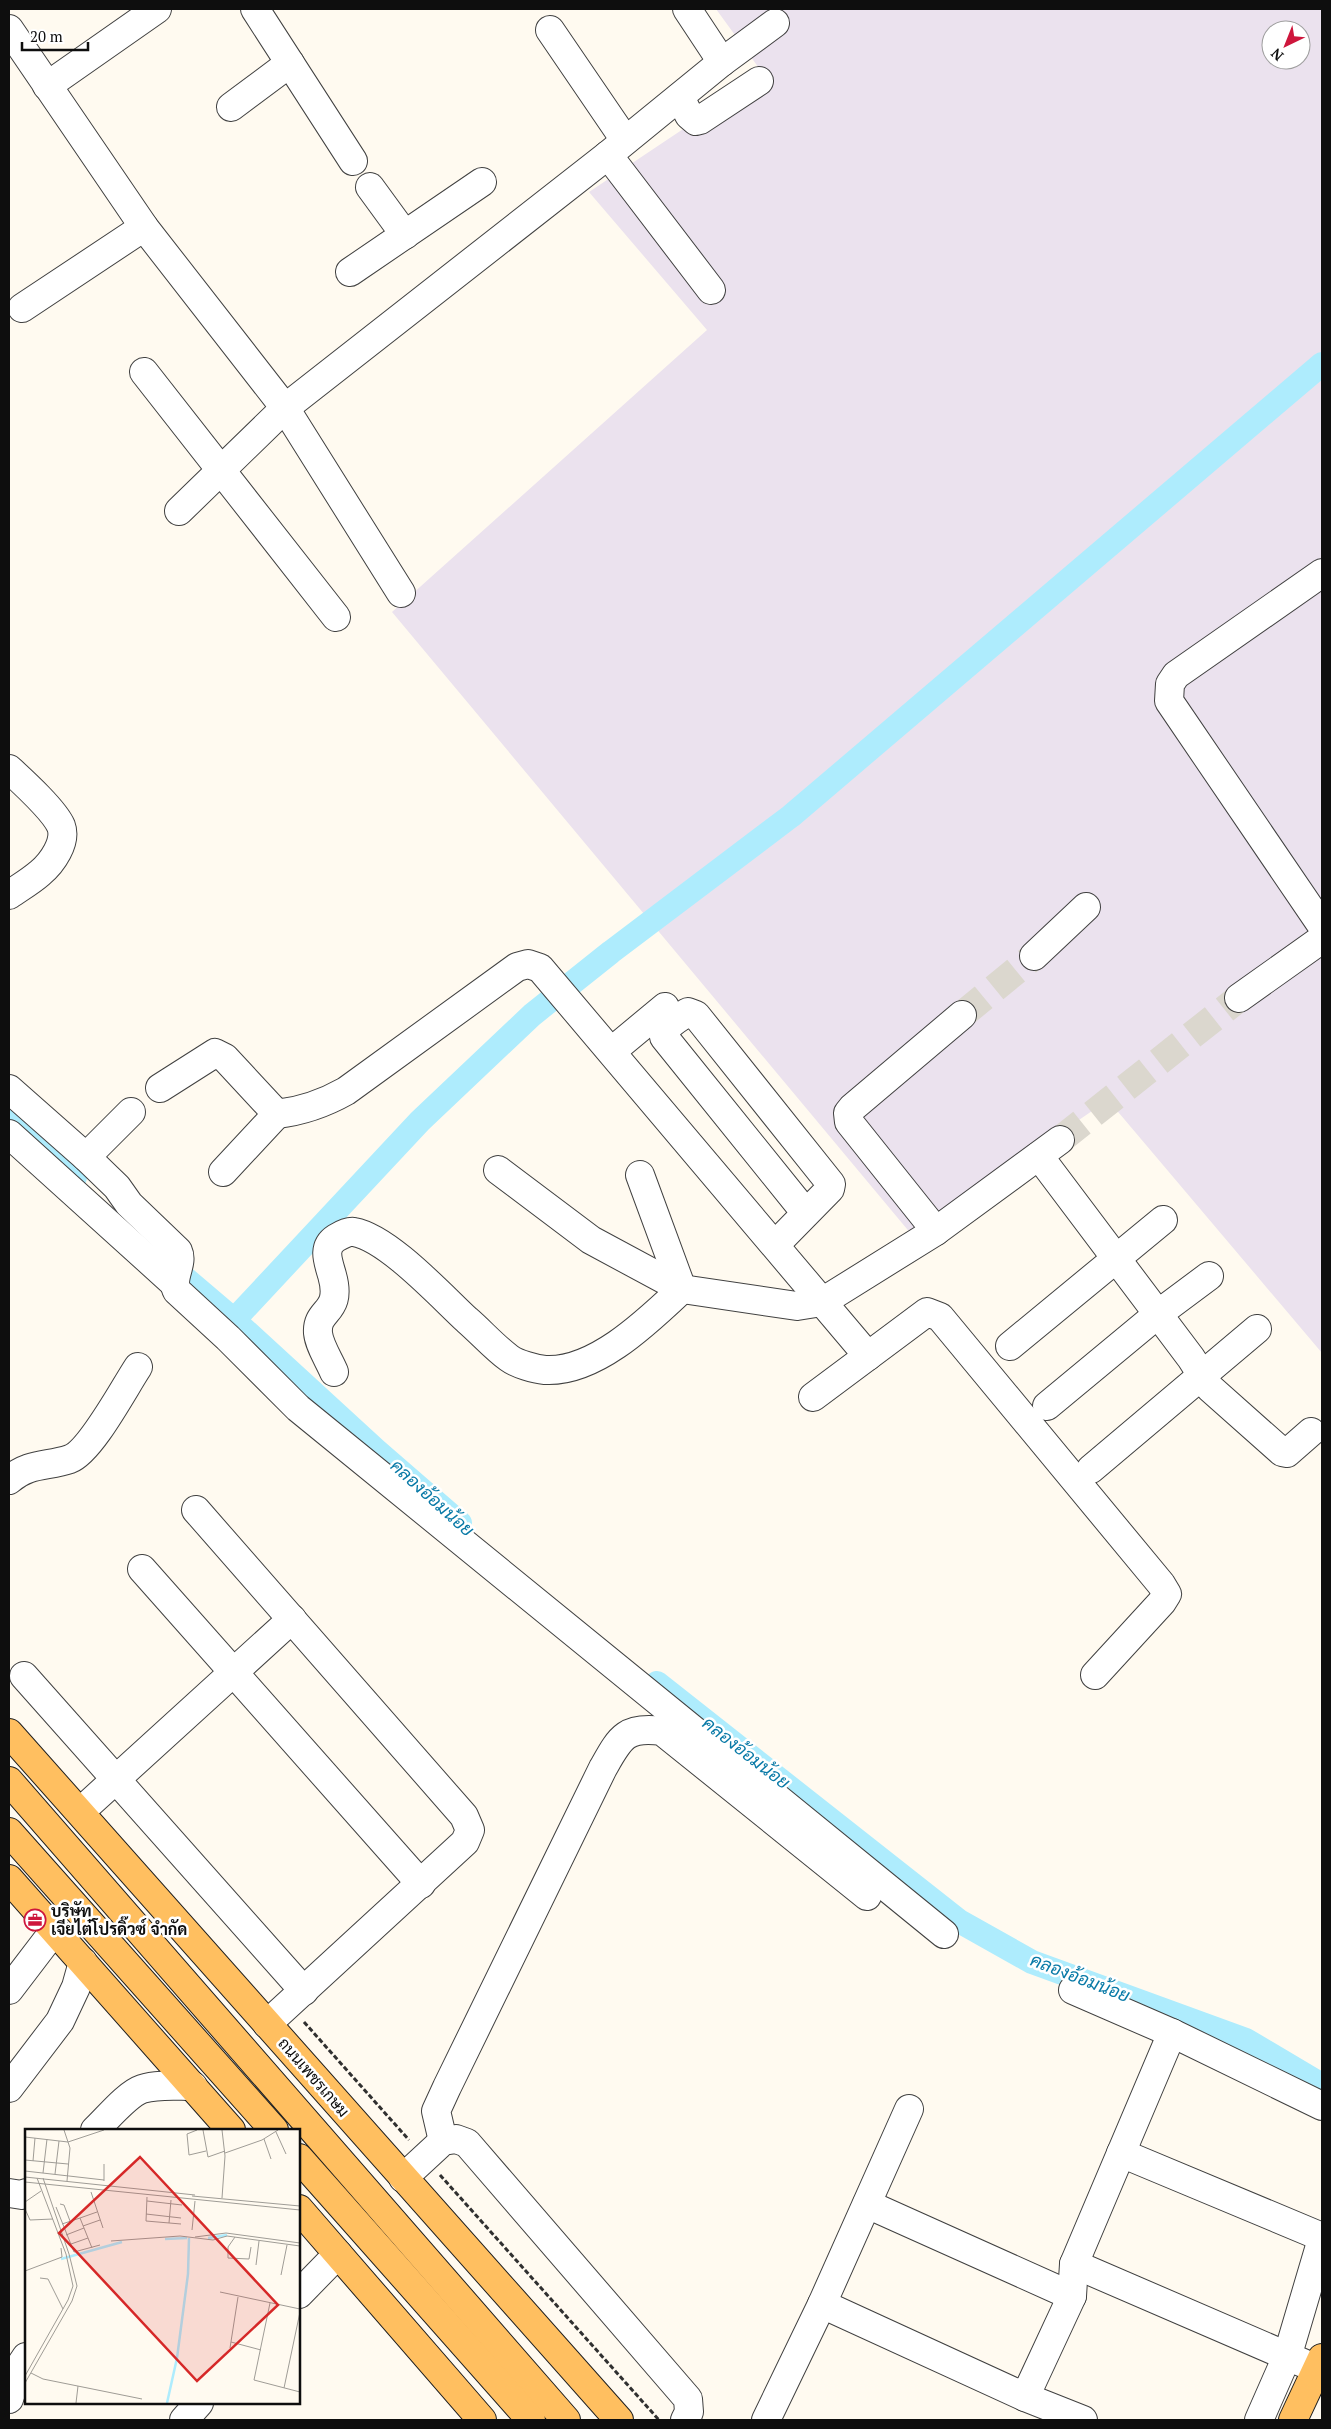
<svg xmlns="http://www.w3.org/2000/svg" width="1331" height="2429" font-family="'PT Serif',Sarabun,serif">
  <rect width="100%" height="100%" fill="#fffaf0"/>
  <path fill="#ebe2ee" fill-rule="evenodd" d="M716 9H1322V1353L1108 1100 912 1235 392 612 707 330 589 192 764 75ZM1271 30H1301V60H1271Z"/>
  <g fill="none" stroke-linecap="round" stroke-linejoin="round">
    <g stroke="#aeecfd" stroke-width="24">
      <path d="M9 1112 75 1177"/>
      <path d="M166 1262 234 1320 377 1451 460 1523"/>
      <path d="M234 1320 420 1121 532 1015 611 952 791 816 1322 364"/>
      <path d="M657 1683 959 1921 1032 1962 1246 2040 1322 2085"/>
    </g>
    <g stroke="#dbd7ce" stroke-width="28" stroke-dasharray="28 14" stroke-linecap="butt">
      <path d="M962 1015 1034 956"/>
      <path d="M1060 1140 1239 998"/>
    </g>
    <g stroke="#414141" stroke-width="30">
      <g id="minor">
        <path d="M255 9 353 161"/>
        <path d="M687 9 722 62"/>
        <path d="M9 29 144 227 285 408 401 593"/>
        <path d="M550 30 625 140"/>
        <path d="M47 86 157 9"/>
        <path d="M680 97 689 115 696 121 700 120 759 81"/>
        <path d="M231 107 290 63"/>
        <path d="M608 155 711 290"/>
        <path d="M370 187 405 235"/>
        <path d="M350 272 482 182"/>
        <path d="M22 308 144 227"/>
        <path d="M144 372 336 617"/>
        <path d="M179 511 285 408 608 155 722 62 775 23"/>
        <path d="M1322 573 1176 675 1170 684 1169 701 1322 926"/>
        <path d="M9 769C22 781 54 810 61 826 67 842 52 863 40 873 31 881 19 888 9 895"/>
        <path d="M1034 956 1086 907"/>
        <path d="M1239 998 1322 939"/>
        <path d="M612 1051 665 1007"/>
        <path d="M160 1088 215 1053 225 1058 277 1114C303 1111 323 1104 346 1091L517 967 528 964 540 968 868 1356"/>
        <path d="M9 1089 86 1157 117 1187 129 1204 178 1251C184 1264 170 1278 177 1291L228 1338 298 1408 944 1934"/>
        <path d="M9 1134 175 1284"/>
        <path d="M1039 1156 1191 1358 1210 1388 1282 1452 1287 1453 1311 1432"/>
        <path d="M86 1157 131 1112"/>
        <path d="M498 1170 591 1240 682 1289 797 1306 822 1302 936 1231 1060 1140"/>
        <path d="M223 1172 277 1114"/>
        <path d="M936 1231 849 1122 848 1113 852 1108 962 1015"/>
        <path d="M775 1245 830 1189 831 1184 696 1015 688 1012C679 1018 663 1026 664 1037L805 1212"/>
        <path d="M1010 1346 1163 1220"/>
        <path d="M334 1372C329 1360 319 1345 318 1333 316 1308 343 1314 332 1275 328 1261 322 1247 336 1238 341 1235 349 1231 354 1232 388 1238 441 1296 467 1320 481 1332 494 1347 509 1358 517 1364 535 1369 545 1370 595 1373 648 1321 682 1289L640 1175"/>
        <path d="M813 1397 927 1312 940 1317 1161 1584 1167 1594 1162 1602 1095 1675"/>
        <path d="M1047 1406 1158 1314 1209 1276"/>
        <path d="M1091 1469 1257 1329"/>
        <path d="M9 1480C30 1462 47 1467 70 1459 91 1451 124 1388 138 1367"/>
        <path d="M196 1510 464 1816 470 1830 465 1842 267 2024"/>
        <path d="M142 1569 421 1884"/>
        <path d="M24 1676 304 1991"/>
        <path d="M80 1812 292 1619"/>
        <path d="M9 1990 54 1931"/>
        <path d="M1073 1990 1172 2033 1322 2106"/>
        <path d="M9 2088 60 2021 76 1987 83 1962"/>
        <path d="M95 2130C107 2119 127 2094 142 2089 158 2084 176 2086 193 2086"/>
        <path d="M443 2141 436 2111 447 2087 603 1768C620 1738 625 1726 662 1731L867 1896"/>
        <path d="M1121 2153 1322 2237"/>
        <path d="M403 2178 443 2141 456 2139 467 2143 688 2399 689 2412 685 2420"/>
        <path d="M9 2193 22 2195 26 2193"/>
        <path d="M867 2204 1072 2296"/>
        <path d="M1074 2264 1317 2369"/>
        <path d="M299 2294 338 2254"/>
        <path d="M822 2304 1025 2397 1072 2296 1074 2264 1172 2033"/>
        <path d="M1025 2397 1083 2420"/>
        <path d="M9 2399 20 2366 26 2357"/>
        <path d="M184 2420 199 2403"/>
        <path d="M766 2420 822 2304 909 2109"/>
        <path d="M1259 2420 1288 2354 1322 2239"/>
      </g>
    </g>
    <g stroke="#1f1f1f" stroke-width="30">
      <g id="major">
        <path d="M9 1733 619 2420"/>
        <path d="M9 1781 566 2420"/>
        <path d="M9 1832 274 2130"/>
        <path d="M9 1879 231 2130"/>
        <path d="M299 2158 531 2420"/>
        <path d="M299 2209 482 2420"/>
        <path d="M1293 2420 1322 2358"/>
      </g>
    </g>
    <g stroke="#303030" stroke-width="3" stroke-dasharray="5 2.5" stroke-linecap="butt">
      <path d="M304 2022 409 2140"/>
      <path d="M440 2175 659 2420"/>
    </g>
    <use href="#minor" stroke="#fff" stroke-width="28"/>
    <use href="#major" stroke="#ffbf60" stroke-width="28"/>
  </g>
  <defs>
    <g id="office-ring" transform="scale(1.125)"><circle r="9.5" fill="#fff" stroke="#ce163c" stroke-width="1.5"/><path d="M-6-3h4V-5.5h4V-3h4V5H-6ZM-1-4.5V-3h2v-1.5ZM-6 0V1H6V0Z" fill="#ce163c"/></g>
  </defs>
  <g fill-rule="evenodd">
    <use href="#office-ring" x="35" y="1920"/>
  </g>
  <g text-anchor="middle" stroke-width="5" stroke-linejoin="round" paint-order="stroke">
    <g font-size="16" font-weight="bold" fill="#0e0e0e" stroke="#fff" text-anchor="start">
      <text x="51" y="1917">บริษัท<tspan x="51" dy="18">เจียไต๋โปรดิ๊วซ์ จำกัด</tspan></text>
    </g>
    <g font-size="16" fill="#0e0e0e" stroke="#fff">
      <text transform="translate(314 2077) rotate(49)" y="6">ถนนเพชรเกษม</text>
    </g>
    <g font-size="18" font-style="italic" fill="#097aa7" stroke="#fff">
      <text transform="translate(432 1498) rotate(42)" y="6">คลองอ้อมน้อย</text>
      <text transform="translate(746 1753) rotate(38)" y="6">คลองอ้อมน้อย</text>
      <text transform="translate(1080 1978) rotate(21)" y="6">คลองอ้อมน้อย</text>
    </g>
  </g>
  <g transform="translate(25 2129)">
    <rect width="275" height="275" fill="#fffaf0"/>
    <path fill="none" stroke="#aeecfd" stroke-width="2.5" d="M183 109 202 106M140 110 162 109M36 130 97 113M142 274 152 229 163 145 164 109"/>
    <path fill="none" stroke="#9f9c96" stroke-width="1" d="M39 1 45 19 42 52M172 1 162 5 164 26 181 22M178 1 183 28 200 22M197 1 200 27 197 69M251 3 261 25M0 8 43 13 79 1M239 10 246 30M200 24 237 11 253 1M0 31 43 35M8 32 10 9M79 35V52M0 42 79 51M18 44 22 10M30 45 34 12M0 48 170 66M0 53 275 81M66 63 78 99M167 67 275 77M122 68 121 92 156 95M122 72 157 76M0 73 16 62M35 75 39 76 45 92M31 78 49 123 75 116M0 80 5 91 28 90M121 85 156 89M144 94 146 71M37 95 55 89M58 97 75 91M167 101 170 72M41 106 59 99M170 108 201 104 275 114M210 108 203 118V129L224 130 226 118M86 112 155 107 188 111 202 107 275 117M46 115 63 109M67 119 55 89 72 83M231 136 234 112M0 142 37 128 36 119M256 146 262 116M15 149 23 150 38 180M195 163 275 180M245 174 229 251 275 263M206 213 236 221M205 219 213 168M6 244 18 250 117 270M0 247 43 171 48 157 41 125 12 49M0 254 47 172 52 157 44 125 18 49M259 259 275 183M51 274 53 257"/>
    <path fill="#d62828" fill-opacity="0.15" stroke="#d62828" stroke-width="2.5" d="M115 28 253 176 172 252 34 104Z"/>
    <rect width="275" height="275" fill="none" stroke="#0e0e0e" stroke-width="2.5"/>
  </g>
  <rect width="1331" height="2429" fill="none" stroke="#0e0e0e" stroke-width="20"/>
  <g transform="translate(1286 45) rotate(223)"><circle r="24" fill="#ffffff" stroke="#9f9f9f"/>
  <path d="M0-4L9 19L0 12L-9 19Z" fill="#ce163c"/>
  <text y="-8" font-size="14" font-weight="bold" text-anchor="middle" fill="#0e0e0e">N</text>
  </g>
  <path d="M22 42v8h66v-8" fill="none" stroke="#0e0e0e" stroke-width="2.5"/>
  <text x="30" y="42" font-size="15" fill="#0e0e0e" stroke="#ffffff" stroke-width="4" paint-order="stroke">20 m</text>
</svg>
